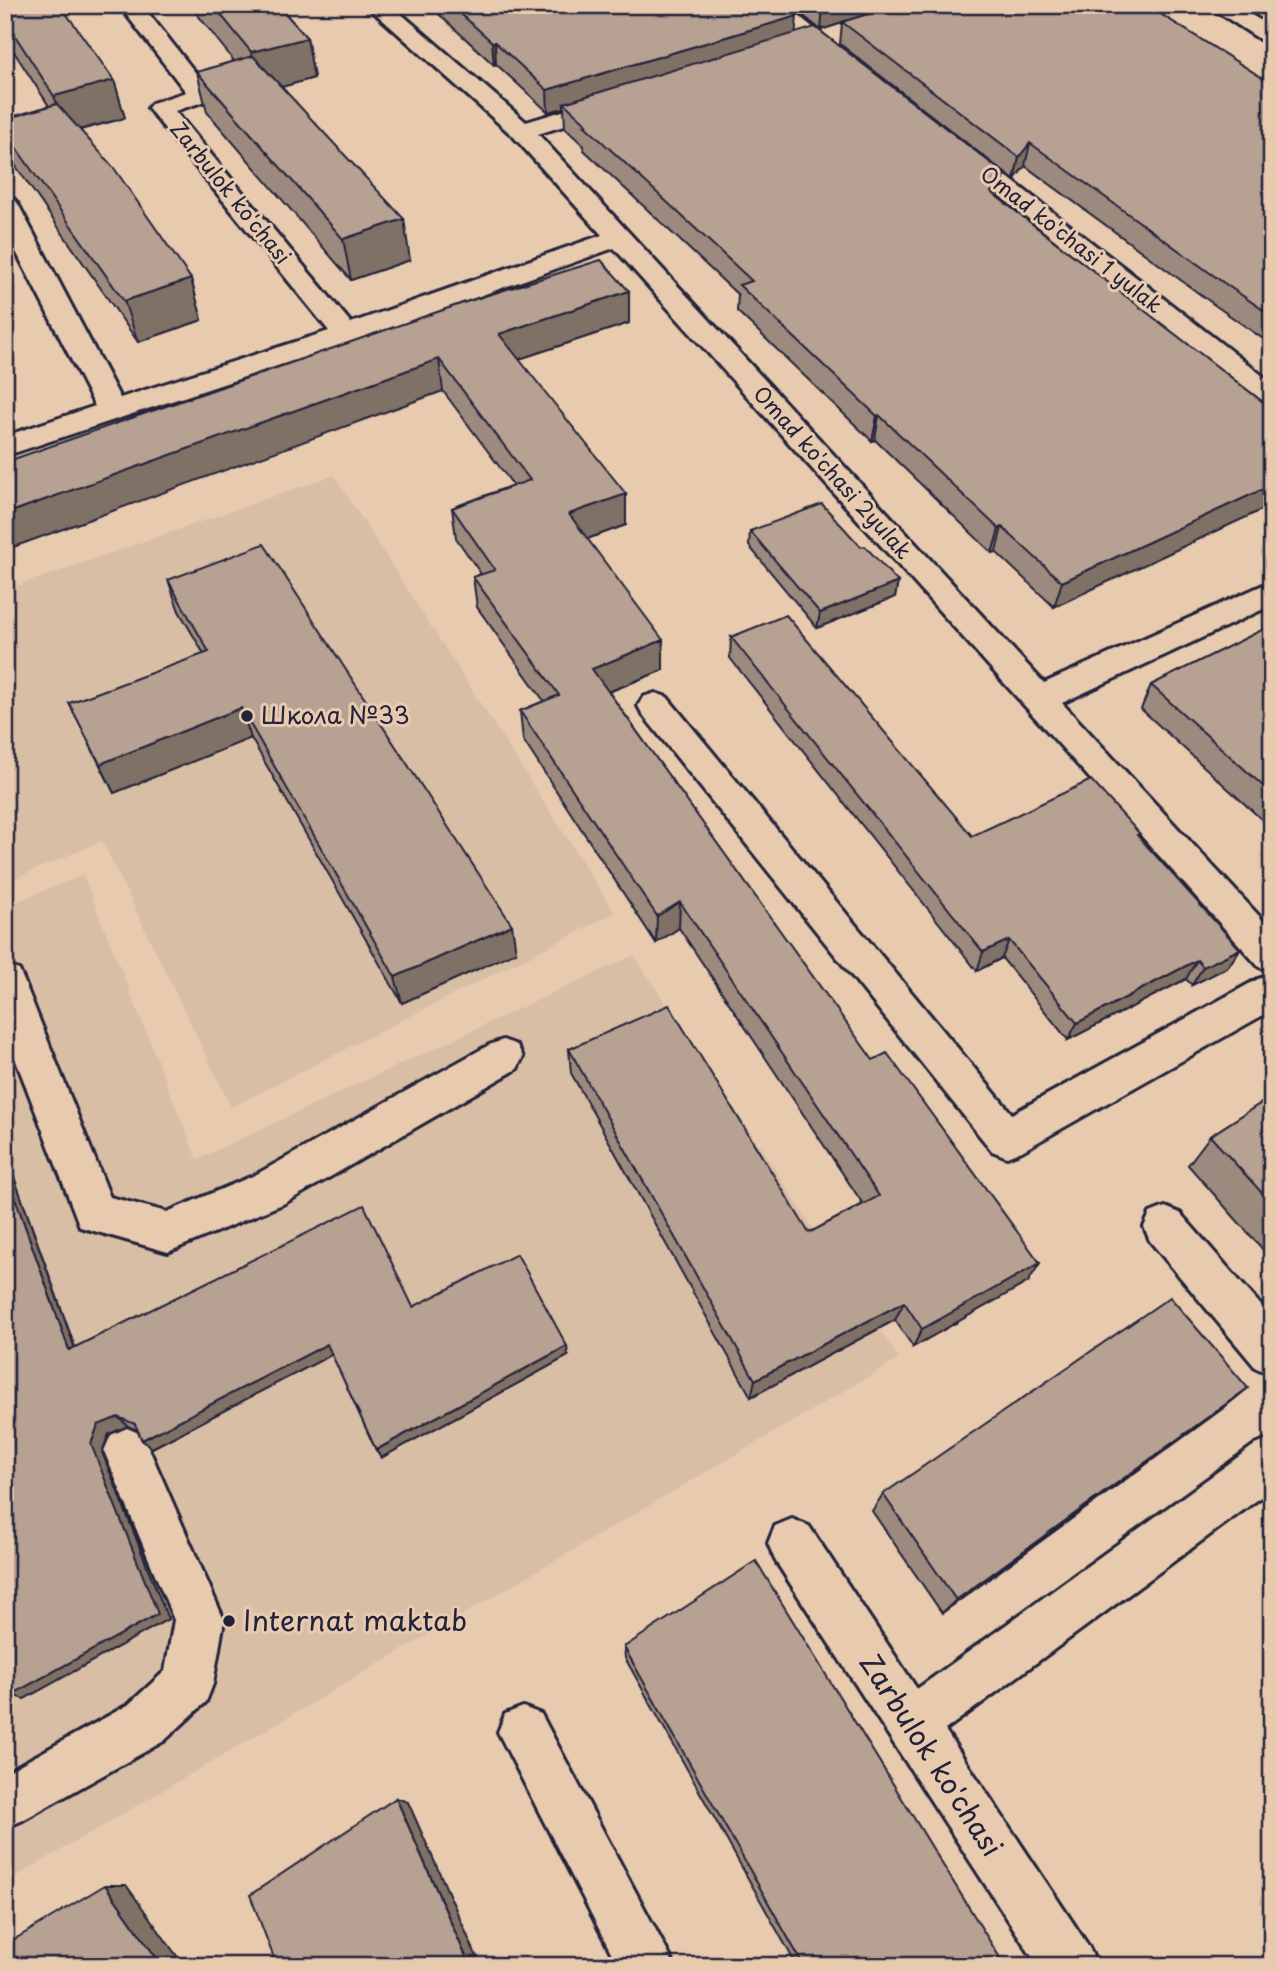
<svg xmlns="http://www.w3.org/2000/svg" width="1277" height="1971" font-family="'Playpen Sans',sans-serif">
  <rect width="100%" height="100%" fill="#e8cbaf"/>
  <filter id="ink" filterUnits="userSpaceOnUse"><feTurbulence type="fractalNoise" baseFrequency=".0143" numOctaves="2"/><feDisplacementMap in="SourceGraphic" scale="14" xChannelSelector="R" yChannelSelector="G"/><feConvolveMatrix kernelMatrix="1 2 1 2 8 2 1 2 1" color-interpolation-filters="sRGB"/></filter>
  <g filter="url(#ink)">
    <g fill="#d9bea6">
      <path d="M334 475 615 913 231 1107 102 841 5 883V590Z"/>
      <path d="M83 875 197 1159 634 955 899 1359 5 1883V906Z"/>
    </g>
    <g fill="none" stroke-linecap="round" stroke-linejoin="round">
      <g stroke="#22223b" stroke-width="6">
        <g id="minor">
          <path d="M119 5H142L209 90 213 95 209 100 175 111 351 323 602 235 513 136 366 5H391L526 122 606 98H622L626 103 622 108 538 134 1044 683 1272 581V605L1062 703 1272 930V972L1259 967 614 248 356 340 5 456V436L95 406 5 230V196L14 199 18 204 120 398 329 331 148 108 152 103 186 92Z"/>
          <path d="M760 5H785L856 62 852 67H836Z"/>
          <path d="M1207 5H1234L1272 27V44L1264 42Z"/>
          <path d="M5 131 14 133 23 149 14 158 5 160Z"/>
          <path d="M961 146 970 148 1272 383V407L1262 404 952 158 949 153 952 148Z"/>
          <path d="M655 693 667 697 1012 1114 1258 979 1272 975V1010L1022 1151 1007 1157 992 1151 643 715 638 706 643 697Z"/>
          <path d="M5 965 19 970 24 981 110 1197 167 1212 255 1175 489 1045 503 1040 517 1045 523 1057 517 1069 285 1203 168 1252 80 1227 5 1032Z"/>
          <path d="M1165 1207 1180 1213 1272 1318V1374L1256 1368 1150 1241 1144 1227 1150 1213Z"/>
          <path d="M127 1428 143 1435 224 1620 213 1684 206 1702 164 1741 23 1820 5 1828V1773L128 1705 165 1671 174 1620 104 1451 111 1435Z"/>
          <path d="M1272 1437V1489L945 1730 1089 1947 1097 1966H1038L775 1560 768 1543 775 1526 792 1519 809 1526 917 1689 1256 1444Z"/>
          <path d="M523 1707 541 1714 675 1966H618L498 1732 505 1714Z"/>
        </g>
      </g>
      <use href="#minor" fill="#e8cbaf" fill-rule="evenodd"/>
    </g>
    <g fill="#9d8a7e" stroke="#22223b" stroke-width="2">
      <path d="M5 5 114 80 125 118 80 130 191 279 202 320 138 342 13 162 5 142V119L49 106 5 38Z"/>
      <path d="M190 5H278L307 38 314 78 281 87 410 260 351 280 207 112 197 72 234 61Z"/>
      <path d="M429 5H784L795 33 999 199 1272 409 1054 607 996 552 992 553 875 440 872 441 737 311 738 295 584 150V146L565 128 564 108 548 112 496 64 494 65Z"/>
      <path d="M790 5H1146L1272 84V345L1216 306 1025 166 1014 180 840 44 842 23 821 30Z"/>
      <path d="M629 291V323L519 359 626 525 587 539 663 670 609 692 1028 1282 913 1347 895 1320 751 1397 571 1073 569 1049 809 1233 863 1204 679 928 656 943 523 740 520 711 544 701 477 607 473 577 481 574 456 538 452 508 513 485 443 391 5 462Z"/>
      <path d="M750 531 861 547 898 582 895 597 817 628 749 546Z"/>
      <path d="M168 580 516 952 402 1003 251 738 114 793 69 703 204 654 179 611Z"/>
      <path d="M1272 625V829L1141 709 1151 685Z"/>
      <path d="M731 637 972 836 1138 837 1240 949 1228 967 1192 985 1186 979 1068 1040 1002 958 977 971 730 658Z"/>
      <path d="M1272 1096V1260L1188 1165 1210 1136Z"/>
      <path d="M5 1152 75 1347 413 1307 568 1356 381 1458 376 1450 332 1354 152 1448 142 1440 137 1430 128 1426 109 1434 102 1452 168 1619 24 1699 5 1676Z"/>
      <path d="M1248 1388 1222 1409 942 1613 872 1511 883 1494Z"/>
      <path d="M624 1647 1005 1966H797L625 1658Z"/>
    </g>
    <g fill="#807166" stroke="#22223b" stroke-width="2">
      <path d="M831 5H900L842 22V23L821 30 823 8Z"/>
      <path d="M797 16 795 38 564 103V108L548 112 547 90Z"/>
      <path d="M307 38 314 78 260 93 251 52Z"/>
      <path d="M492 42H495L496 64 494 65Z"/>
      <path d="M114 80 125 118 67 133 54 96Z"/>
      <path d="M1030 143 1025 166 1014 180 1019 157Z"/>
      <path d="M1005 174 999 200 991 192Z"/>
      <path d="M404 219 410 260 351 280 343 239Z"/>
      <path d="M191 279 202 320 138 342 124 301Z"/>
      <path d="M629 291V323L501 365 499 334Z"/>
      <path d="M439 359 443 391 5 550V514Z"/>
      <path d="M879 415 875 440 872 441 877 416Z"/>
      <path d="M1272 485V505L1054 607 1062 582Z"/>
      <path d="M626 494V525L570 545 569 514Z"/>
      <path d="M1002 527 996 552 992 553 999 529Z"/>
      <path d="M898 582 895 597 817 628 820 613Z"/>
      <path d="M663 640V670L593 698 592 669Z"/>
      <path d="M241 708 251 738 114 793 100 764Z"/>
      <path d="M680 902 679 928 656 943 657 916Z"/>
      <path d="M512 925 516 952 402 1003 395 977Z"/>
      <path d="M1009 940 1002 958 977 971 983 952Z"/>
      <path d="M1240 949 1228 967 1192 985 1203 967Z"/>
      <path d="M1197 960 1186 979 1068 1040 1077 1023Z"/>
      <path d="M5 1152 79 1360 69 1350 5 1170Z"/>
      <path d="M1040 1263 1028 1282 913 1347 922 1329Z"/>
      <path d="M904 1302 895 1320 751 1397 755 1380Z"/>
      <path d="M327 1344 333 1354 152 1448 142 1440Z"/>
      <path d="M567 1346 568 1356 381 1458 376 1450Z"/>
      <path d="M1248 1388 1222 1409 942 1613 956 1600Z"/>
      <path d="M118 1417 128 1426 109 1434 102 1452 168 1619 24 1699 11 1695 91 1444 98 1425Z"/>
      <path d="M396 1798 408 1802 481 1966H470Z"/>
      <path d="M105 1885H126L184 1966H162Z"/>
    </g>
    <g fill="#b7a192" stroke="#22223b" stroke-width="2">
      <path d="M5 5H60L114 80 54 96 5 20Z"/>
      <path d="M213 5H278L307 38 251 52Z"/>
      <path d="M451 5H784L797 16 547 90 495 42H492Z"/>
      <path d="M819 5H831L823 8Z"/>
      <path d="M897 5H1146L1272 84V316L1224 283 1030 143 1019 157 842 22Z"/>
      <path d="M815 27 1005 174 991 192 1272 409V485L1062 582 1002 527 999 529 879 415 877 416 739 285 752 281 584 125 587 124 564 103Z"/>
      <path d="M253 56 404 219 343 239 197 72Z"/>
      <path d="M57 104 114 168 191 279 124 301 5 132V119Z"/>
      <path d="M601 260 629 291 499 334 626 494 569 514 663 640 592 669 873 1060 887 1053 1040 1263 922 1329 904 1302 755 1380 569 1049 669 1005 809 1233 879 1196 680 902 657 916 520 711 559 695 473 577 495 570 452 508 530 480 439 359 5 514V462L469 301Z"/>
      <path d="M822 504 861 547 865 546 898 582 820 613 750 531Z"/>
      <path d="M264 544 512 925 395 977 241 708 100 764 69 703 209 652 168 580Z"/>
      <path d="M786 615 972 836 1091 780 1140 834 1137 835 1240 949 1203 967 1197 960 1077 1023 1009 940 983 952 731 637Z"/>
      <path d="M1272 625V794L1151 685Z"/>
      <path d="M1272 1096V1204L1210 1136Z"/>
      <path d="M5 1170 69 1350 364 1205 413 1307 517 1254 567 1346 376 1450 327 1344 142 1440 135 1424 118 1417 98 1425 91 1444 158 1614 11 1695 5 1676Z"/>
      <path d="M1170 1297 1248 1388 956 1600 883 1494Z"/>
      <path d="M756 1561 1005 1966H804L624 1647Z"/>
      <path d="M396 1798 470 1966H277L250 1895Z"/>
      <path d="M105 1885 162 1966H5V1945Z"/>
    </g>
  </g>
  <g fill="#22223b" stroke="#e8cbaf" stroke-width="2.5">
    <circle cx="247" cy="716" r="7"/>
    <circle cx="229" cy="1621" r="7"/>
  </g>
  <g text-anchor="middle" stroke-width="6" stroke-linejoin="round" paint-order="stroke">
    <g font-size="21" fill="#22223b" stroke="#e8cbaf">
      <text transform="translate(230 193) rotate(51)" y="7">Zarbulok ko'chasi</text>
      <text transform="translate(1071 240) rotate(38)" y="7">Omad ko'chasi 1 yulak</text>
      <text transform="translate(832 473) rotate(48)" y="7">Omad ko'chasi 2yulak</text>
    </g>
    <g font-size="24" fill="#22223b" stroke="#e8cbaf" text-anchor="start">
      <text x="261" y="724">Школа №33</text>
    </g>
    <g font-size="28" fill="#22223b" stroke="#e8cbaf" text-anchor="start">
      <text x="243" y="1631">Internat maktab</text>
    </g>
    <g font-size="28" fill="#22223b" stroke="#e8cbaf">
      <text transform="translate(931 1755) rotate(57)" y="10">Zarbulok ko'chasi</text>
    </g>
  </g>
  <rect width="1277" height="1971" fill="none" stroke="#e8cbaf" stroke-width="28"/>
  <rect x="14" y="14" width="1249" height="1943" fill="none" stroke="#22223b" stroke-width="2.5" filter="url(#ink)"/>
</svg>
